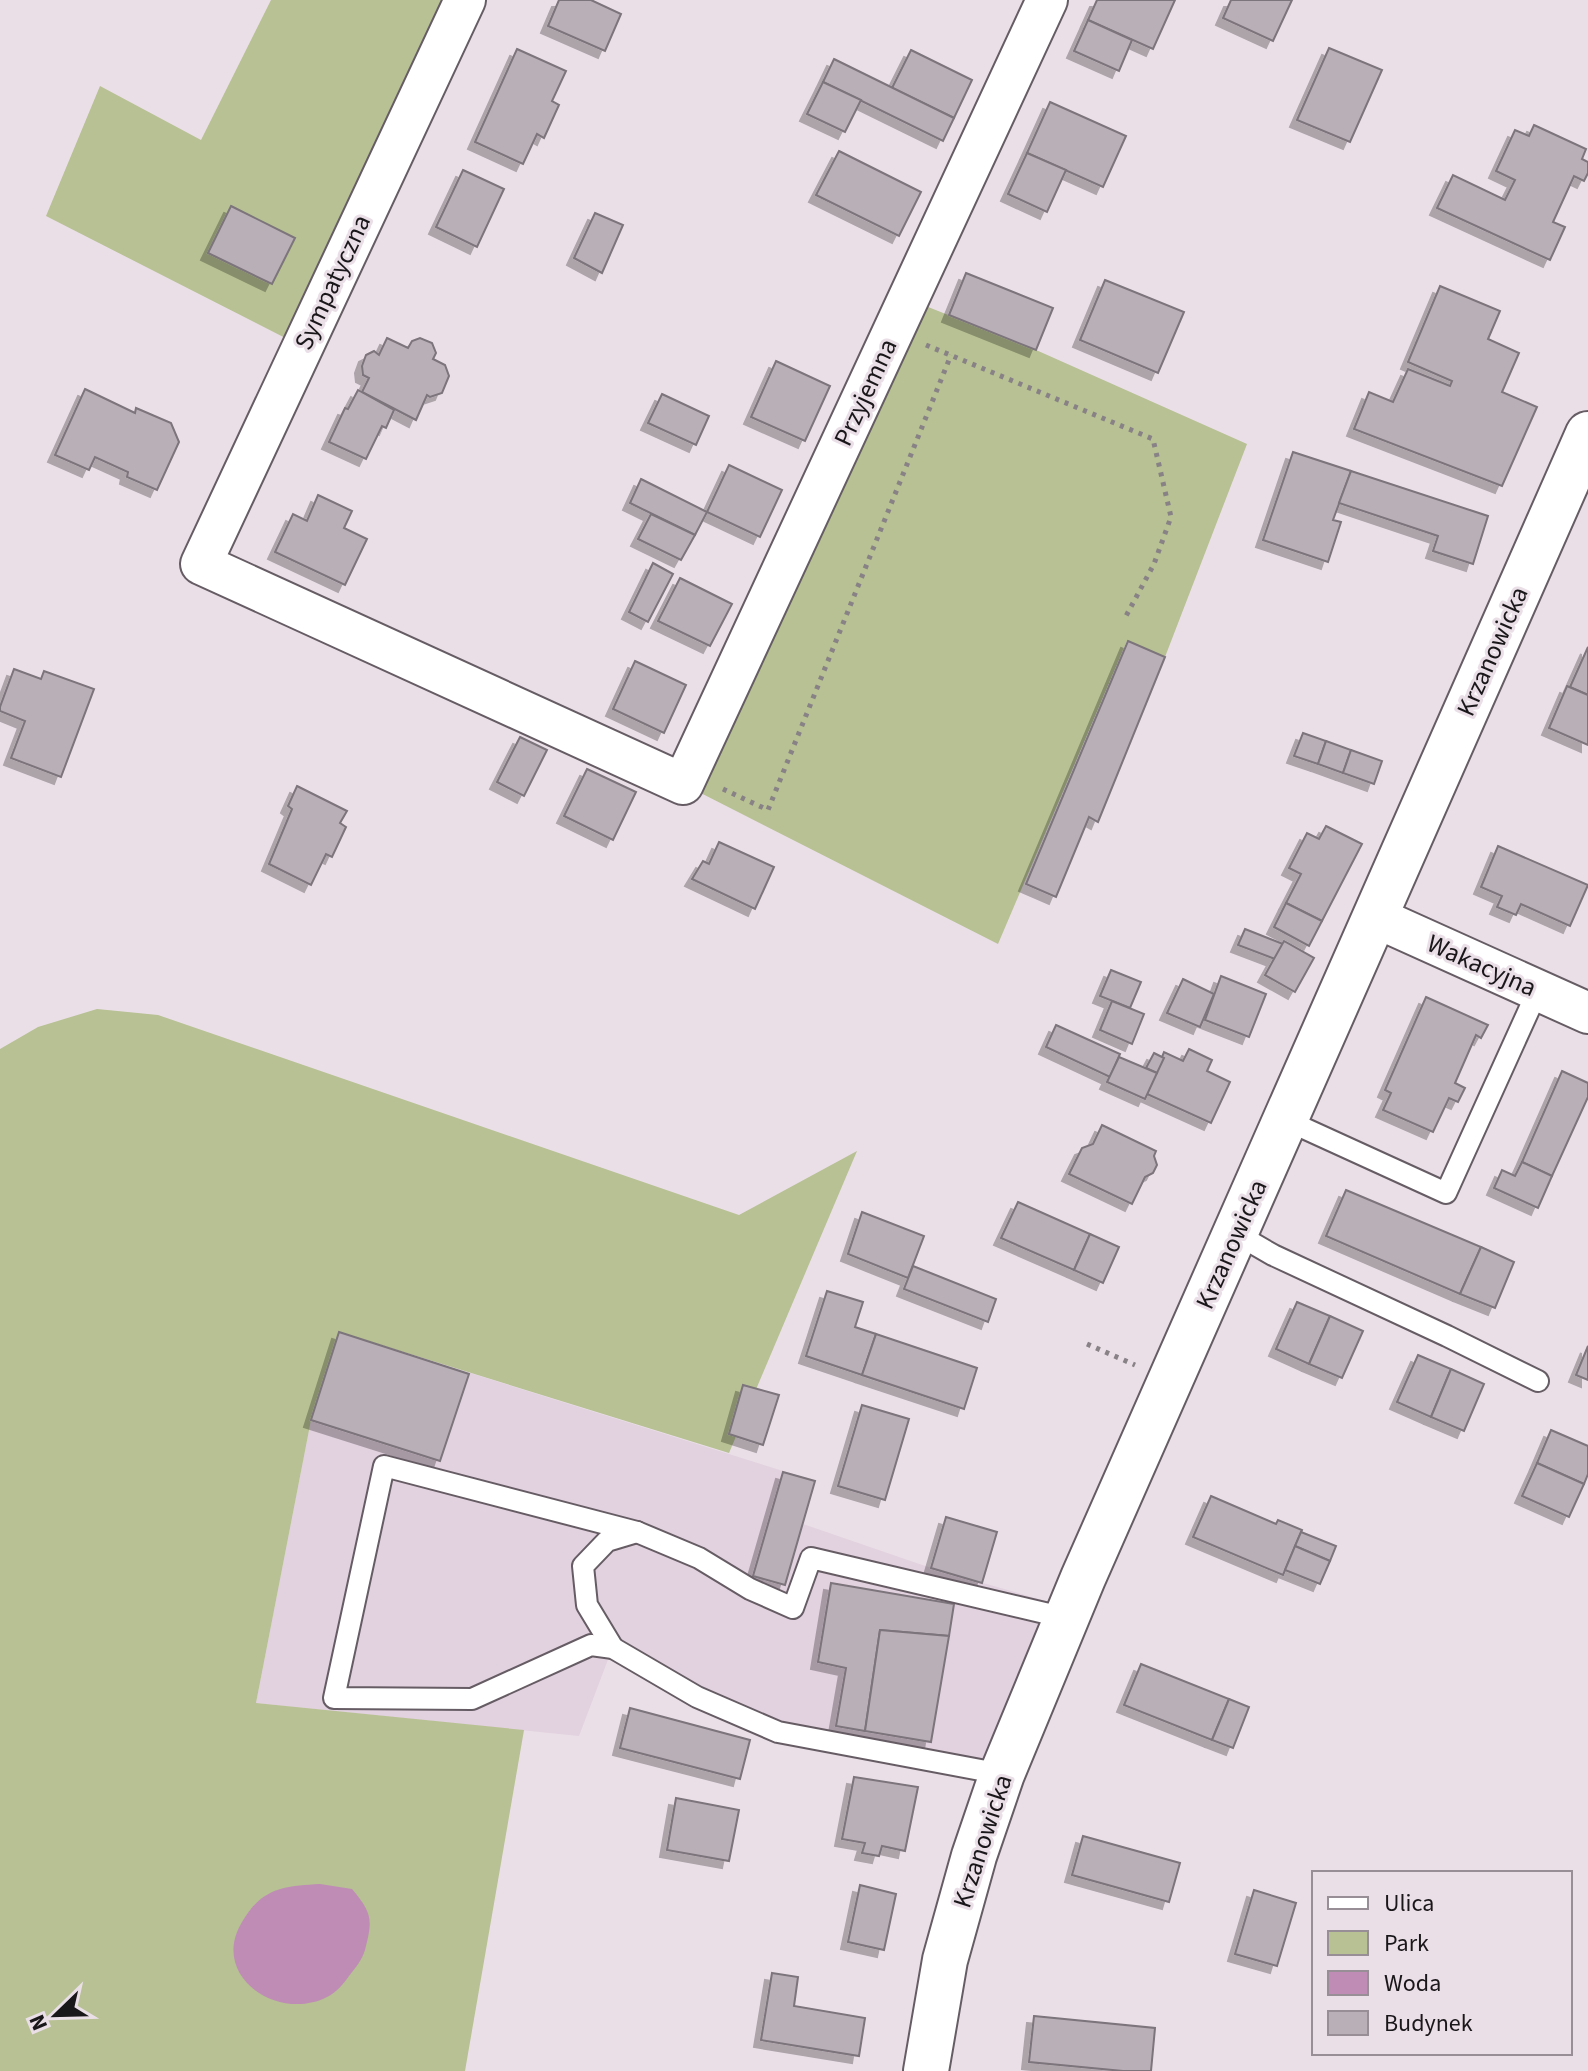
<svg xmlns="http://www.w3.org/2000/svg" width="1588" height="2071" font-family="'Source Sans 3',sans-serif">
  <defs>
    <filter id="shadow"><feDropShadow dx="-7" dy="7" stdDeviation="0" flood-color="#0004"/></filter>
  </defs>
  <rect width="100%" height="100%" fill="#eadfe7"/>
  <path fill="#e2d1df" d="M339 1332 815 1481 803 1524 931 1568 1070 1608 1002 1774 778 1732 612 1649 579 1736 256 1703 311 1420Z"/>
  <g fill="#b7c193">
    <path d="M271 0H465L301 346 46 216 100 86 201 140Z"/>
    <path d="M908 299 1036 350 1247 444 1165 657 1127 641 998 944 683 784Z"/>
    <path d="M97 1009 158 1015 739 1215 857 1151 729 1453 339 1332 311 1420 256 1703 524 1730 465 2071H0V1049L38 1027Z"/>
  </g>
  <path fill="#bf8cb6" d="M320 1884 352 1889C372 1913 373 1919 365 1950 362 1960 356 1967 349 1976 344 1983 336 1993 327 1997 279 2022 209 1977 242 1922 262 1888 283 1886 320 1884Z"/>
  <g fill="#b9afb7" stroke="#7d747b" stroke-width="2" filter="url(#shadow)">
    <path d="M559 0H591L621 14 605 51 548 26Z"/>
    <path d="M1097 0H1175L1153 49 1088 20Z"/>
    <path d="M1231 0H1292L1273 41 1223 18Z"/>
    <path d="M1088 20 1132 40 1119 71 1074 51Z"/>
    <path d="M1329 48 1382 70 1350 142 1297 120Z"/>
    <path d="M517 49 566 71 552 101 559 105 544 138 537 134 523 164 475 142Z"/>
    <path d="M911 50 972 80 954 118 892 88Z"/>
    <path d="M834 59 954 118 943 141 823 82Z"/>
    <path d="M823 82 861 100 845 132 807 114Z"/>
    <path d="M1050 102 1126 136 1103 187 1027 153Z"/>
    <path d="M1534 125 1586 149 1582 159 1588 162V173L1584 181 1574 176 1553 222 1565 227 1550 260 1437 208 1453 175 1505 200 1515 180 1496 171 1515 130 1529 136Z"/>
    <path d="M839 151 921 192 899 236 816 195Z"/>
    <path d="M1027 153 1066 170 1047 212 1008 194Z"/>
    <path d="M463 170 504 189 477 247 436 227Z"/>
    <path d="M231 206 295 238 272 284 208 253Z"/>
    <path d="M595 213 623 225 602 273 574 258Z"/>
    <path d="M966 273 1053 308 1036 350 949 315Z"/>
    <path d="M1105 280 1184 312 1158 373 1080 340Z"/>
    <path d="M1440 286 1500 311 1488 339 1519 353 1502 392 1537 407 1502 486 1354 429 1369 392 1393 402 1408 369 1450 386 1452 381 1408 362Z"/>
    <path d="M387 338 408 348 412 341 420 338 432 343 436 353 433 359 445 365 449 376 442 393 430 397 427 395 416 420 362 392 369 378 363 375 362 366 366 355 374 351 379 355Z"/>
    <path d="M776 361 830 386 805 441 751 417Z"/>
    <path d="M85 389 135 413 136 408 171 423 179 442 157 490 127 477 128 472 95 457 89 470 55 455Z"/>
    <path d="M358 390 394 410 386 428 382 426 366 459 329 442 345 408 348 409Z"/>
    <path d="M662 394 709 416 696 445 648 423Z"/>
    <path d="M1293 452 1351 471 1333 520 1341 522 1328 562 1263 540Z"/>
    <path d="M729 465 782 490 760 537 707 512Z"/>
    <path d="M1351 471 1488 516 1473 564 1433 551 1438 536 1339 503Z"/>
    <path d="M641 479 707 512 695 535 630 503Z"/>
    <path d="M318 495 352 511 344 528 367 539 345 585 275 552 293 514 307 521Z"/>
    <path d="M651 514 695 535 681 560 638 539Z"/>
    <path d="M653 563 673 574 648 622 629 612Z"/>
    <path d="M680 578 732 604 710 646 658 621Z"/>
    <path d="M1128 641 1165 657 1098 822 1089 817 1056 897 1026 884Z"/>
    <path d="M1588 647V695L1570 687Z"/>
    <path d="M635 661 686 685 664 733 613 709Z"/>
    <path d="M14 669 41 679 44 671 94 689 61 777 11 758 25 721 0 711V707Z"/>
    <path d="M1567 686 1588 695V745L1549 728Z"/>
    <path d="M1303 733 1326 741 1318 764 1294 756Z"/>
    <path d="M520 737 547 750 524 796 497 782Z"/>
    <path d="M1326 741 1351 750 1343 773 1318 764Z"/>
    <path d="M1351 750 1382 761 1374 784 1343 773Z"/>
    <path d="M587 769 636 792 613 840 564 816Z"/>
    <path d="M297 786 347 811 340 823 346 827 332 857 326 854 311 885 269 864 292 809 288 806Z"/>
    <path d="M1326 826 1362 844 1322 921 1286 903 1301 874 1289 868 1307 833 1319 839Z"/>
    <path d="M719 842 774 867 755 909 692 879 703 861 709 864Z"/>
    <path d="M1498 846 1588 885 1570 926 1521 904 1516 915 1497 907 1502 896 1481 887Z"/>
    <path d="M1286 903 1322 921 1309 946 1274 927Z"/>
    <path d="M1245 929 1283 944 1275 959 1238 945Z"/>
    <path d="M1284 941 1314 958 1295 992 1265 975Z"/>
    <path d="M1111 970 1141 982 1130 1008 1100 996Z"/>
    <path d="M1221 976 1266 994 1249 1037 1205 1020Z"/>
    <path d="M1183 979 1214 994 1200 1027 1167 1013Z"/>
    <path d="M1426 997 1488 1025 1481 1038 1476 1035 1455 1083 1465 1088 1458 1102 1449 1098 1433 1132 1383 1110 1391 1093 1385 1090Z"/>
    <path d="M1112 1001 1144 1014 1132 1044 1100 1030Z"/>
    <path d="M1056 1025 1120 1054 1110 1077 1046 1047Z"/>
    <path d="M1189 1049 1212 1060 1207 1071 1230 1082 1211 1123 1147 1094 1164 1052 1183 1061Z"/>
    <path d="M1154 1053 1164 1058 1157 1073 1146 1068Z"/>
    <path d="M1119 1057 1157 1073 1145 1099 1107 1082Z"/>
    <path d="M1562 1071 1588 1083V1097L1552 1176 1522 1162Z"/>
    <path d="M1102 1125 1156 1151 1154 1156 1157 1165 1153 1173 1145 1177 1132 1204 1069 1174 1082 1148 1093 1144Z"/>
    <path d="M1522 1162 1552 1176 1538 1208 1494 1188 1502 1170 1515 1176Z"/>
    <path d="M1346 1190 1481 1247 1460 1294 1326 1236Z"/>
    <path d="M1018 1202 1090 1234 1074 1270 1001 1238Z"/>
    <path d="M862 1212 924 1236 908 1278 848 1254Z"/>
    <path d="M1090 1234 1119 1247 1103 1283 1074 1270Z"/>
    <path d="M1481 1247 1514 1262 1495 1308 1460 1294Z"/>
    <path d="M913 1266 996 1299 988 1322 904 1289Z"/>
    <path d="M827 1291 863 1302 855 1327 876 1334 862 1375 806 1356Z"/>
    <path d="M1297 1302 1330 1316 1309 1364 1276 1349Z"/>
    <path d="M1330 1316 1363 1331 1342 1378 1309 1364Z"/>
    <path d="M339 1332 469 1374 440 1461 311 1420Z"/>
    <path d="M876 1334 977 1368 964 1409 862 1375Z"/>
    <path d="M1588 1346V1380L1576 1375Z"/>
    <path d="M1418 1355 1451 1369 1431 1417 1397 1402Z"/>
    <path d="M1451 1369 1484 1384 1464 1431 1431 1417Z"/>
    <path d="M743 1385 779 1395 763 1445 729 1434Z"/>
    <path d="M862 1405 909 1419 885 1500 838 1486Z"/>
    <path d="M1551 1430 1588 1446V1474L1584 1484 1537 1463Z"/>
    <path d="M1537 1463 1584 1484 1569 1517 1522 1496Z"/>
    <path d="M783 1472 815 1481 785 1585 753 1576Z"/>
    <path d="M1211 1496 1276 1524 1278 1520 1302 1530 1283 1575 1193 1537Z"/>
    <path d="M946 1517 997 1532 982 1583 931 1568Z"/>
    <path d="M1301 1532 1336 1546 1330 1561 1295 1546Z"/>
    <path d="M1295 1546 1330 1561 1320 1584 1285 1570Z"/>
    <path d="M831 1583 954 1604 949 1636 880 1630 865 1731 836 1726 846 1668 818 1662Z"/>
    <path d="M880 1630 949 1636 931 1742 865 1731Z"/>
    <path d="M1141 1664 1229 1699 1212 1740 1124 1705Z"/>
    <path d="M1229 1699 1249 1707 1233 1748 1212 1740Z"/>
    <path d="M630 1708 750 1740 740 1779 620 1748Z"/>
    <path d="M854 1777 918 1787 905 1851 882 1846 879 1856 862 1853 865 1843 842 1839Z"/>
    <path d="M676 1798 739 1810 729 1861 667 1850Z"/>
    <path d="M1083 1836 1180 1863 1169 1902 1072 1875Z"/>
    <path d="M860 1885 896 1894 884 1950 848 1942Z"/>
    <path d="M1254 1890 1296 1903 1277 1966 1235 1954Z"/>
    <path d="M772 1973 798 1977 794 2006 865 2018 859 2056 761 2040Z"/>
    <path d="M1034 2016 1155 2028 1151 2071H1123L1029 2062Z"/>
  </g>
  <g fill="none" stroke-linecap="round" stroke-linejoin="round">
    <g stroke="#665d64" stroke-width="24">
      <g id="service">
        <path d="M1286 1120 1446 1193 1538 990"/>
        <path d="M1235 1233 1273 1255 1447 1336 1538 1381"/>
        <path d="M613 1648 587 1605 583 1566 607 1541 637 1532"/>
        <path d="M1002 1774 778 1732 697 1697 613 1648 591 1645 472 1699 334 1698 384 1466 637 1532 699 1558 750 1589 793 1608 811 1558 1066 1618"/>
      </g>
    </g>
    <g stroke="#665d64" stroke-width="44">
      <g id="minor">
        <path d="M465 0 201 564 683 784 1047 0"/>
        <path d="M1375 917 1588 1013"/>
      </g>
    </g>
    <g stroke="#665d64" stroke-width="48">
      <path id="tertiary" d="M926 2071 945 1960 974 1856 1002 1774 1083 1578 1588 434"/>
    </g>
    <g stroke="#888186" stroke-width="5" stroke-dasharray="4 6" stroke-linecap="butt">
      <path d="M926 345 1153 439 1171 517 1154 564 1126 616"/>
      <path d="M723 789 768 810 951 355"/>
      <path d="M1087 1344 1135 1365"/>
    </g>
    <use href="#service" stroke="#fff" stroke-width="20"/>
    <use href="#minor" stroke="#fff" stroke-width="40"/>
    <use href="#tertiary" stroke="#fff" stroke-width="44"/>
  </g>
  <g text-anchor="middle" stroke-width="6" stroke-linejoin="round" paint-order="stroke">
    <g font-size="26" fill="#1a171a" stroke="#eadfe7">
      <text transform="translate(332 282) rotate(-65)" y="9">Sympatyczna</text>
      <text transform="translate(865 392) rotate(-65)" y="9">Przyjemna</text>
      <text transform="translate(1492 651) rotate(-66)" y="9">Krzanowicka</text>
      <text transform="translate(1482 965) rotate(24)" y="9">Wakacyjna</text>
      <text transform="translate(1231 1244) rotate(-66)" y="9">Krzanowicka</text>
      <text transform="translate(982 1841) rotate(-72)" y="9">Krzanowicka</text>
    </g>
  </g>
  <rect x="1312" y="1871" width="260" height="184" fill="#eadfe7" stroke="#978f95" stroke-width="2"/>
  <rect x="1328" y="1897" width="40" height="12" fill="#ffffff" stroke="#978f95" stroke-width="2"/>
  <text x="1384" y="1911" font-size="24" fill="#1a171a">Ulica</text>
  <rect x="1328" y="1931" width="40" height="24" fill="#b7c193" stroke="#978f95" stroke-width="2"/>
  <text x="1384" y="1951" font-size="24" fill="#1a171a">Park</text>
  <rect x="1328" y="1971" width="40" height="24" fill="#bf8cb6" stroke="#978f95" stroke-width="2"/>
  <text x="1384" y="1991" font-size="24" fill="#1a171a">Woda</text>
  <rect x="1328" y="2011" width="40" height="24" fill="#b9afb7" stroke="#978f95" stroke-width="2"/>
  <text x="1384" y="2031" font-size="24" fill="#1a171a">Budynek</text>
  <g transform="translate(56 2015) rotate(247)" stroke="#eadfe7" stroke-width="6" paint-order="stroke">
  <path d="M0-6L14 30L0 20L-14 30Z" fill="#1a171a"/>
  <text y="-12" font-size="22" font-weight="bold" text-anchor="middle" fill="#1a171a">N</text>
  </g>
</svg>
